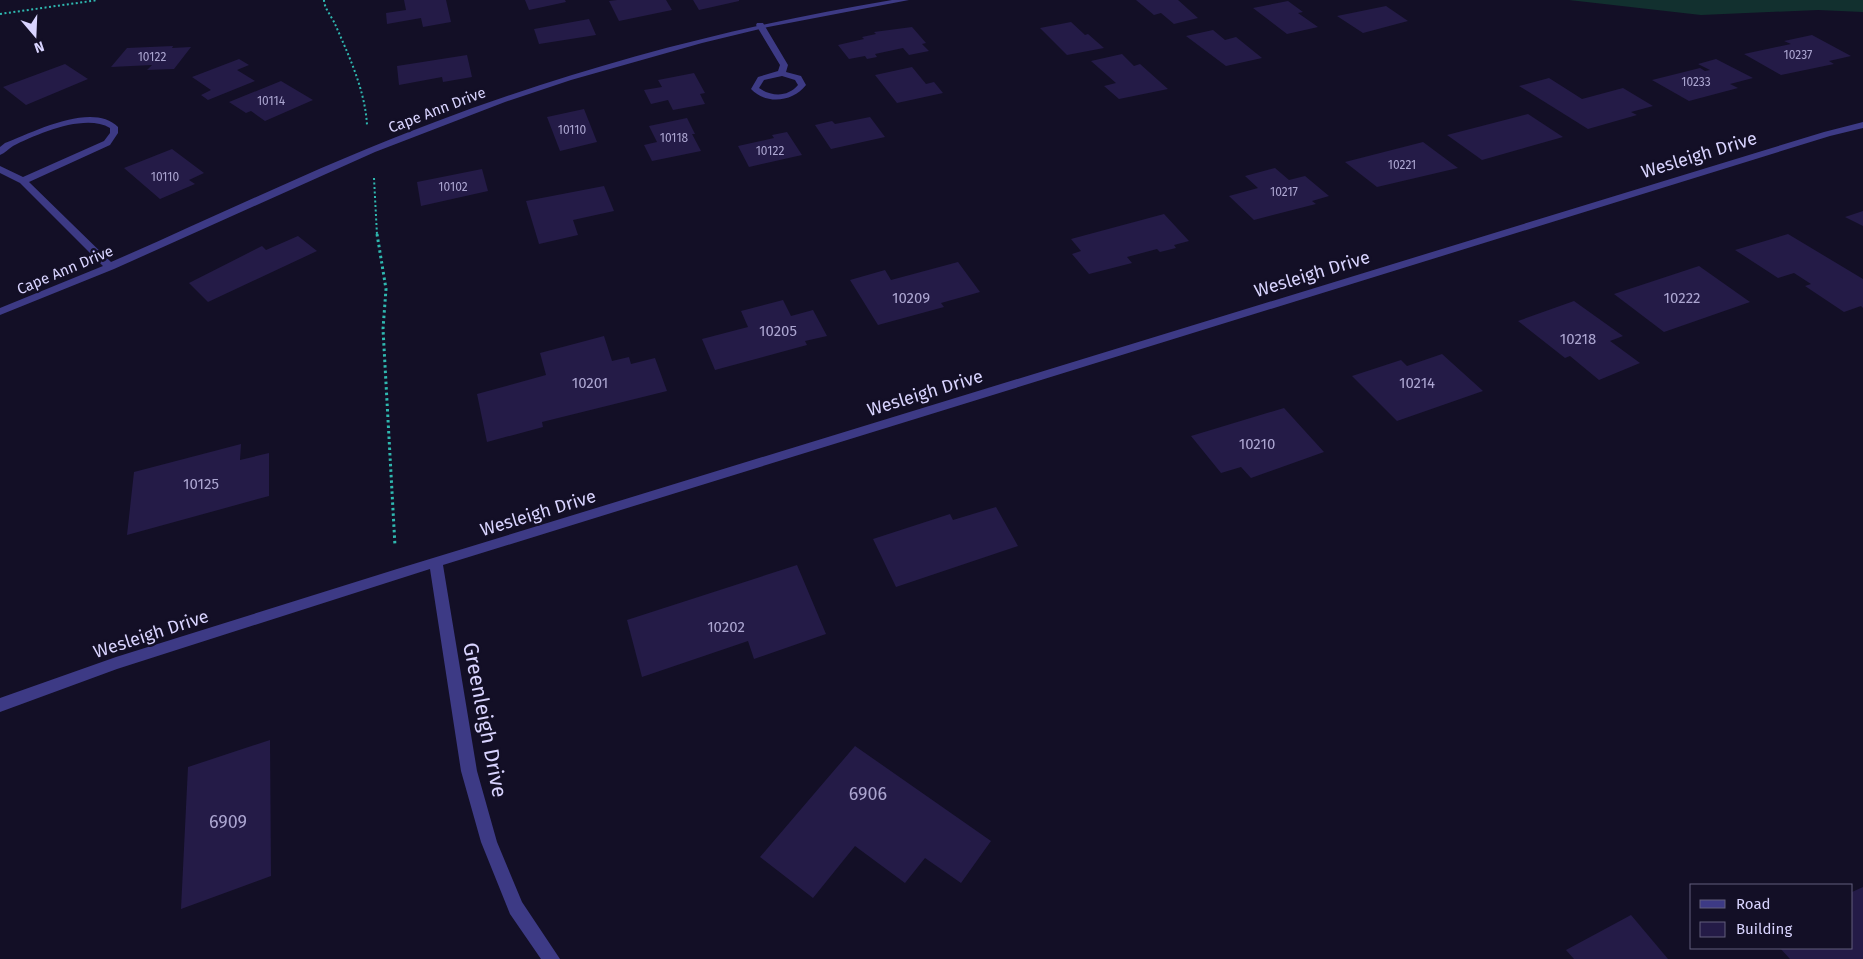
<svg xmlns="http://www.w3.org/2000/svg" width="1863" height="959" font-family="'Fira Sans',sans-serif">
  <rect width="100%" height="100%" fill="#130f26"/>
  <path fill="#12302f" d="M1569 0H1863V12L1818 10 1701 15Z"/>
  <g fill="#241b47">
    <path d="M404 0H446L451 22 423 27 421 18 387 24 386 13 406 10Z"/>
    <path d="M525 0H565L566 2 529 10Z"/>
    <path d="M617 0H666L672 10 619 21 609 1Z"/>
    <path d="M693 0H739V1L699 10Z"/>
    <path d="M1136 0H1178L1198 18 1174 24 1161 13 1154 15Z"/>
    <path d="M1288 1 1303 12 1298 13 1318 27 1287 34 1253 8Z"/>
    <path d="M1386 6 1408 21 1363 33 1337 16Z"/>
    <path d="M589 19 596 35 539 44 534 29Z"/>
    <path d="M1071 22 1085 35 1088 34 1104 48 1067 55 1040 28Z"/>
    <path d="M912 27 926 43 922 44 929 51 909 55 903 48 875 54 877 57 867 59 865 56 849 59 838 45 864 39 862 37 876 34 874 32Z"/>
    <path d="M1213 30 1225 40 1236 37 1262 58 1226 66 1186 36Z"/>
    <path d="M1812 35 1851 56 1829 61 1834 64 1781 75 1744 54 1791 44 1784 41Z"/>
    <path d="M173 46 172 48 191 47 174 69 147 70 152 65 111 67 127 48Z"/>
    <path d="M1122 54 1134 66 1140 64 1168 89 1119 99 1104 86 1116 83 1091 61Z"/>
    <path d="M467 55 472 77 443 82 442 77 399 85 397 66Z"/>
    <path d="M239 59 249 65 237 70 255 81 208 100 201 95 211 90 192 77Z"/>
    <path d="M1716 59 1753 78 1730 84 1738 88 1689 101 1652 80 1700 68 1705 71 1710 70 1698 64Z"/>
    <path d="M65 64 88 79 26 105 3 87Z"/>
    <path d="M912 67 926 84 934 82 943 93 897 103 875 75Z"/>
    <path d="M694 73 705 93 700 94 705 104 673 110 668 100 651 104 644 90 662 87 658 80Z"/>
    <path d="M1549 78 1582 99 1623 88 1653 106 1631 112 1637 115 1588 129 1519 86Z"/>
    <path d="M281 81 313 100 265 121 251 111 246 113 229 102Z"/>
    <path d="M584 109 597 142 560 151 547 117Z"/>
    <path d="M1528 114 1563 137 1482 160 1447 135Z"/>
    <path d="M870 117 885 137 831 149 815 125 832 121 835 124Z"/>
    <path d="M687 118 695 134H692L701 151 652 161 644 145 657 142 649 126Z"/>
    <path d="M787 132 802 155 749 167 738 146 774 138 772 135Z"/>
    <path d="M1423 142 1458 168 1377 187 1345 162Z"/>
    <path d="M172 149 204 173 189 180 195 184 160 199 124 168Z"/>
    <path d="M1275 168 1289 180 1305 176 1329 196 1312 201 1316 204 1254 220 1229 196 1258 188 1245 176Z"/>
    <path d="M482 169 488 191 421 206 417 182Z"/>
    <path d="M604 186 614 211 573 220 578 235 539 244 526 201Z"/>
    <path d="M1863 211V226L1845 217Z"/>
    <path d="M1164 214 1189 241 1174 245 1176 248 1160 252 1157 249 1127 257 1132 263 1089 274 1072 254 1081 251 1071 239Z"/>
    <path d="M1788 234 1863 279V308L1861 306 1844 312 1805 286 1811 284 1794 273 1778 278 1735 250Z"/>
    <path d="M298 236 317 251 208 302 189 283 262 246 266 250Z"/>
    <path d="M958 262 980 292 941 303 944 307 878 325 850 280 885 270 891 280Z"/>
    <path d="M1699 266 1750 302 1664 332 1614 294Z"/>
    <path d="M783 300 791 316 813 310 827 336 805 341 807 345 715 370 702 339 748 327 741 311Z"/>
    <path d="M1574 301 1623 336 1610 341 1640 363 1599 380 1570 356 1565 358 1518 321Z"/>
    <path d="M604 336 612 361 629 357 631 364 655 358 667 391 542 422 543 427 487 442 477 394 546 375 540 353Z"/>
    <path d="M1442 354 1483 391 1397 421 1352 376 1401 360 1407 366Z"/>
    <path d="M1284 408 1324 452 1251 478 1241 467 1221 473 1191 436Z"/>
    <path d="M241 444 240 460 269 453V496L127 535 134 472Z"/>
    <path d="M996 507 1018 546 896 587 873 539 950 514 953 520Z"/>
    <path d="M797 565 826 634 754 659 748 641 642 677 627 620Z"/>
    <path d="M270 740 271 876 181 909 188 767Z"/>
    <path d="M855 746 991 841 961 883 925 858 905 883 855 846 813 898 760 857Z"/>
    <path d="M1863 887V959H1790L1780 948H1852V892Z"/>
    <path d="M1631 915 1668 959H1574L1566 950Z"/>
  </g>
  <g fill="none" stroke-linecap="round" stroke-linejoin="round">
    <g stroke="#2fb8b0" stroke-width="2" stroke-dasharray="2 2.5" stroke-linecap="butt">
      <path d="M324 0C324 8 332 17 335 24 349 56 365 90 367 125"/>
      <path d="M0 14 98 0"/>
      <path d="M374 178 377 235"/>
    </g>
    <path stroke="#2fb8b0" stroke-width="3" stroke-dasharray="2.5 3" stroke-linecap="butt" d="M377 234 386 289 383 329 395 546"/>
    <path fill="#3d3a85" fill-rule="evenodd" d="M757 23H763L788 65 786 72 801 76 806 85C793 102 766 105 751 89L758 77 778 71 780 65 756 25ZM782 76 795 80 798 85C788 97 772 97 759 88L764 80Z"/>
    <g fill="#3d3a85" fill-rule="evenodd">
      <path d="M892 0H909L768 27 702 43 571 80 505 102 375 152 114 269 0 315V308L103 266 20 183 0 173V166L23 177 104 141 110 133V128C85 113 37 134 13 146 8 149 5 153 0 155V147L5 143C33 132 93 101 118 127V133L110 145 29 182 111 262C219 215 325 163 435 122 583 66 735 26 892 0Z"/>
      <path d="M1863 122V128L1830 136 443 565 477 771 497 842 522 902 560 959H541L510 914 481 842 461 771 430 569 117 669 0 712V698L116 657 397 569 1824 132Z"/>
    </g>
  </g>
  <g text-anchor="middle" stroke-width="5" stroke-linejoin="round" paint-order="stroke">
    <g font-size="12" fill="#aca6d1">
      <text x="1798" y="59">10237</text>
      <text x="152" y="61">10122</text>
      <text x="1696" y="86">10233</text>
      <text x="271" y="105">10114</text>
      <text x="572" y="134">10110</text>
      <text x="674" y="142">10118</text>
      <text x="770" y="155">10122</text>
      <text x="1402" y="169">10221</text>
      <text x="165" y="181">10110</text>
      <text x="453" y="191">10102</text>
      <text x="1284" y="196">10217</text>
    </g>
    <g font-size="15" fill="#d9d4ff" stroke="#130f26">
      <text transform="translate(437 110) rotate(-21)" y="5">Cape Ann Drive</text>
      <text transform="translate(65 270) rotate(-23)" y="5">Cape Ann Drive</text>
    </g>
    <g font-size="15" fill="#aca6d1">
      <text x="911" y="303">10209</text>
      <text x="1682" y="303">10222</text>
      <text x="778" y="336">10205</text>
      <text x="1578" y="344">10218</text>
      <text x="590" y="388">10201</text>
      <text x="1417" y="388">10214</text>
      <text x="1257" y="449">10210</text>
      <text x="201" y="489">10125</text>
      <text x="726" y="632">10202</text>
    </g>
    <g font-size="18" fill="#d9d4ff" stroke="#130f26">
      <text transform="translate(1699 155) rotate(-17)" y="6">Wesleigh Drive</text>
      <text transform="translate(1312 274) rotate(-17)" y="6">Wesleigh Drive</text>
      <text transform="translate(925 393) rotate(-17)" y="6">Wesleigh Drive</text>
      <text transform="translate(538 513) rotate(-17)" y="6">Wesleigh Drive</text>
      <text transform="translate(151 634) rotate(-18)" y="6">Wesleigh Drive</text>
    </g>
    <g font-size="18" fill="#aca6d1">
      <text x="868" y="800">6906</text>
      <text x="228" y="828">6909</text>
    </g>
    <g font-size="21" fill="#d9d4ff" stroke="#130f26">
      <text transform="translate(485 720) rotate(79)" y="7">Greenleigh Drive</text>
    </g>
  </g>
  <rect x="1690" y="884" width="162" height="65" fill="#130f26" stroke="#625e7d"/>
  <rect x="1700" y="900" width="25" height="8" fill="#3d3a85" stroke="#625e7d"/>
  <text x="1736" y="909" font-size="15" fill="#d9d4ff">Road</text>
  <rect x="1700" y="922" width="25" height="15" fill="#241b47" stroke="#625e7d"/>
  <text x="1736" y="934" font-size="15" fill="#d9d4ff">Building</text>
  <g transform="translate(35 35) rotate(161)" stroke="#130f26" stroke-width="4" paint-order="stroke">
  <path d="M0-4L9 19L0 12L-9 19Z" fill="#d9d4ff"/>
  <text y="-8" font-size="14" font-weight="bold" text-anchor="middle" fill="#d9d4ff">N</text>
  </g>
</svg>
